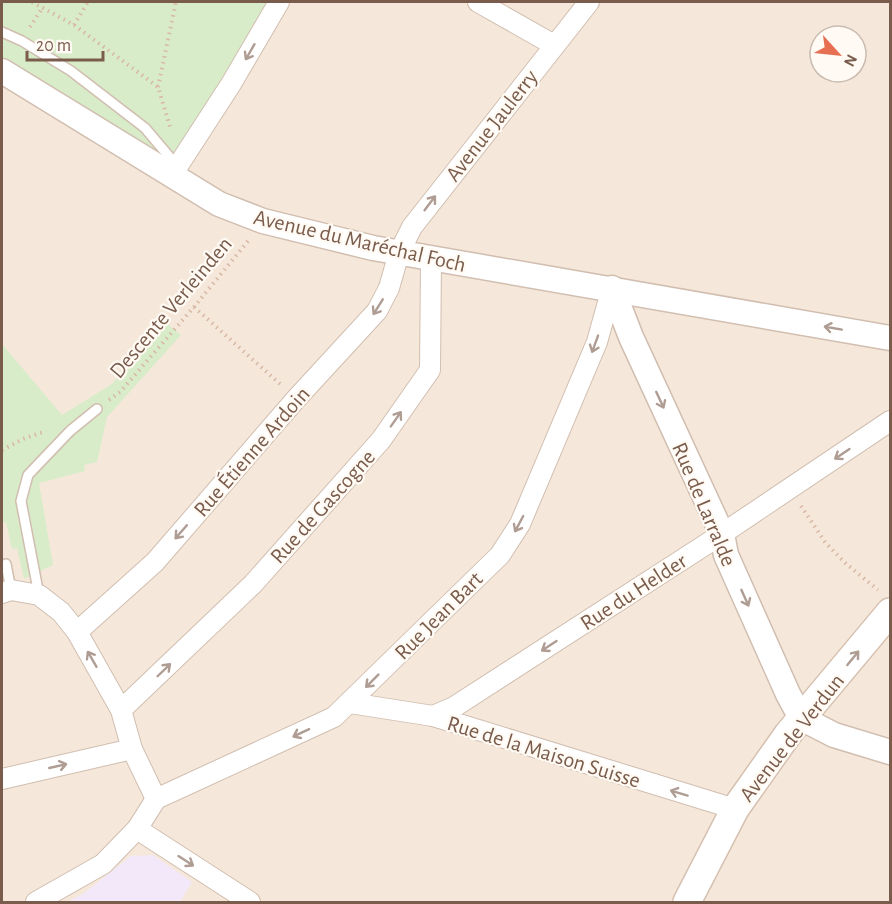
<svg xmlns="http://www.w3.org/2000/svg" width="892" height="904" font-family="'Alegreya Sans',sans-serif">
  <rect width="100%" height="100%" fill="#fdf6ec"/>
  <path fill="#f5e8da" fill-rule="evenodd" d="M2 2H890V902H2ZM820 36H856V72H820Z"/>
  <path fill="#f3e8fa" d="M153 855 192 882 180 902H67L83 894 131 856Z"/>
  <g fill="#d8ecc9">
    <path d="M2 2H279L172 175 2 71Z"/>
    <path d="M166 323 181 335 107 417 97 462 84 465 85 471 39 483 53 565 24 579 17 548 12 549 6 522 2 523V344L62 415 112 384Z"/>
  </g>
  <g fill="none" stroke-linecap="round" stroke-linejoin="round">
    <g stroke="#d1beb0" stroke-width="12">
      <g id="service">
        <path d="M2 32 22 41 71 71 145 128 178 167"/>
        <path d="M6 564 11 590"/>
        <path d="M39 595 21 501 28 475 70 431 97 409"/>
      </g>
    </g>
    <g stroke="#d1beb0" stroke-width="22">
      <g id="minor">
        <path d="M478 2 554 45"/>
        <path d="M172 175 231 84 279 2"/>
        <path d="M2 593 11 590 39 595 61 612 77 632 121 710 132 749 156 799"/>
        <path d="M77 632 155 562 296 399 377 311 389 288 399 253 412 227 589 2"/>
        <path d="M350 703 433 716 735 809"/>
        <path d="M121 710 253 584 381 440 430 370 431 258"/>
        <path d="M433 716 454 707 722 534 890 421"/>
        <path d="M2 779 132 749"/>
        <path d="M137 829 250 902"/>
        <path d="M36 902 103 864 137 829 156 799 334 717 500 555 520 524 597 342 612 288"/>
      </g>
    </g>
    <g stroke="#d1beb0" stroke-width="27">
      <g id="tertiary">
        <path d="M2 71 219 204 263 221 373 248 890 338"/>
        <path d="M612 288 631 337 722 534 726 555 788 694 801 718 834 735 890 752"/>
      </g>
    </g>
    <g stroke="#d6c0b0" stroke-width="30">
      <path id="secondary" d="M687 902 735 809 788 734 890 612"/>
    </g>
    <g stroke="#d9b8a5" stroke-width="4" stroke-dasharray="1.5 4.5" stroke-linecap="butt">
      <path d="M32 2 74 25 158 87 171 130"/>
      <path d="M74 25 88 2"/>
      <path d="M30 27 43 7"/>
      <path d="M158 87 176 2"/>
      <path d="M194 307 280 384"/>
      <path d="M109 400 120 392 194 307 248 241"/>
      <path d="M2 450 23 439 46 431"/>
      <path d="M801 506 825 542 844 562 878 590"/>
    </g>
    <use href="#service" stroke="#fff" stroke-width="9"/>
    <use href="#minor" stroke="#fff" stroke-width="20"/>
    <use href="#tertiary" stroke="#fff" stroke-width="24"/>
    <use href="#secondary" stroke="#fff" stroke-width="27"/>
  </g>
  <defs><path id="oneway-shaft" d="M-6 0H5M1.5-3L5.5 0L1.5 3" fill="none" stroke-width="1.6" stroke-linecap="round" stroke-linejoin="round" transform="scale(1.5)"/></defs>
  <g stroke="#af9d94">
    <use href="#oneway-shaft" transform="translate(250 52) rotate(120)"/>
    <use href="#oneway-shaft" transform="translate(430 203) rotate(-53)"/>
    <use href="#oneway-shaft" transform="translate(378 307) rotate(122)"/>
    <use href="#oneway-shaft" transform="translate(833 328) rotate(-170)"/>
    <use href="#oneway-shaft" transform="translate(595 344) rotate(110)"/>
    <use href="#oneway-shaft" transform="translate(660 400) rotate(65)"/>
    <use href="#oneway-shaft" transform="translate(396 419) rotate(-55)"/>
    <use href="#oneway-shaft" transform="translate(842 454) rotate(146)"/>
    <use href="#oneway-shaft" transform="translate(519 524) rotate(118)"/>
    <use href="#oneway-shaft" transform="translate(181 532) rotate(131)"/>
    <use href="#oneway-shaft" transform="translate(745 598) rotate(66)"/>
    <use href="#oneway-shaft" transform="translate(549 646) rotate(147)"/>
    <use href="#oneway-shaft" transform="translate(853 658) rotate(-51)"/>
    <use href="#oneway-shaft" transform="translate(92 659) rotate(-120)"/>
    <use href="#oneway-shaft" transform="translate(164 670) rotate(-44)"/>
    <use href="#oneway-shaft" transform="translate(372 681) rotate(135)"/>
    <use href="#oneway-shaft" transform="translate(301 733) rotate(155)"/>
    <use href="#oneway-shaft" transform="translate(58 766) rotate(-13)"/>
    <use href="#oneway-shaft" transform="translate(679 793) rotate(-163)"/>
    <use href="#oneway-shaft" transform="translate(186 861) rotate(33)"/>
  </g>
  <g text-anchor="middle" stroke-width="4.5" stroke-linejoin="round" paint-order="stroke">
    <g font-size="22" fill="#7a5c4d" stroke="#fffaf3">
      <text transform="translate(491 125) rotate(-52)" y="8">Avenue Jaulerry</text>
      <text transform="translate(360 240) rotate(13)" y="8">Avenue du Maréchal Foch</text>
      <text transform="translate(170 307) rotate(-50)" y="8">Descente Verleinden</text>
      <text transform="translate(251 451) rotate(-49)" y="8">Rue Étienne Ardoin</text>
      <text transform="translate(705 504) rotate(67)" y="8">Rue de Larralde</text>
      <text transform="translate(322 506) rotate(-48)" y="8">Rue de Gascogne</text>
      <text transform="translate(633 591) rotate(-33)" y="8">Rue du Helder</text>
      <text transform="translate(438 615) rotate(-45)" y="8">Rue Jean Bart</text>
      <text transform="translate(791 737) rotate(-52)" y="8">Avenue de Verdun</text>
      <text transform="translate(544 751) rotate(17)" y="8">Rue de la Maison Suisse</text>
    </g>
  </g>
  <rect width="892" height="904" fill="none" stroke="#7a5c4d" stroke-width="6"/>
  <g transform="translate(838 54) rotate(117)"><circle r="28" fill="#fffaf3" stroke="#cabbb1" stroke-width="1.5"/>
  <path d="M0-4.5L10 22L0 15L-10 22Z" fill="#e76f51"/>
  <text y="-9" font-size="16" font-weight="bold" text-anchor="middle" fill="#7a5c4d">N</text>
  </g>
  <path d="M27 51v9h76v-9" fill="none" stroke="#7a5c4d" stroke-width="3"/>
  <text x="36" y="51" font-size="18" fill="#7a5c4d" stroke="#fffaf3" stroke-width="4.5" paint-order="stroke">20 m</text>
</svg>
